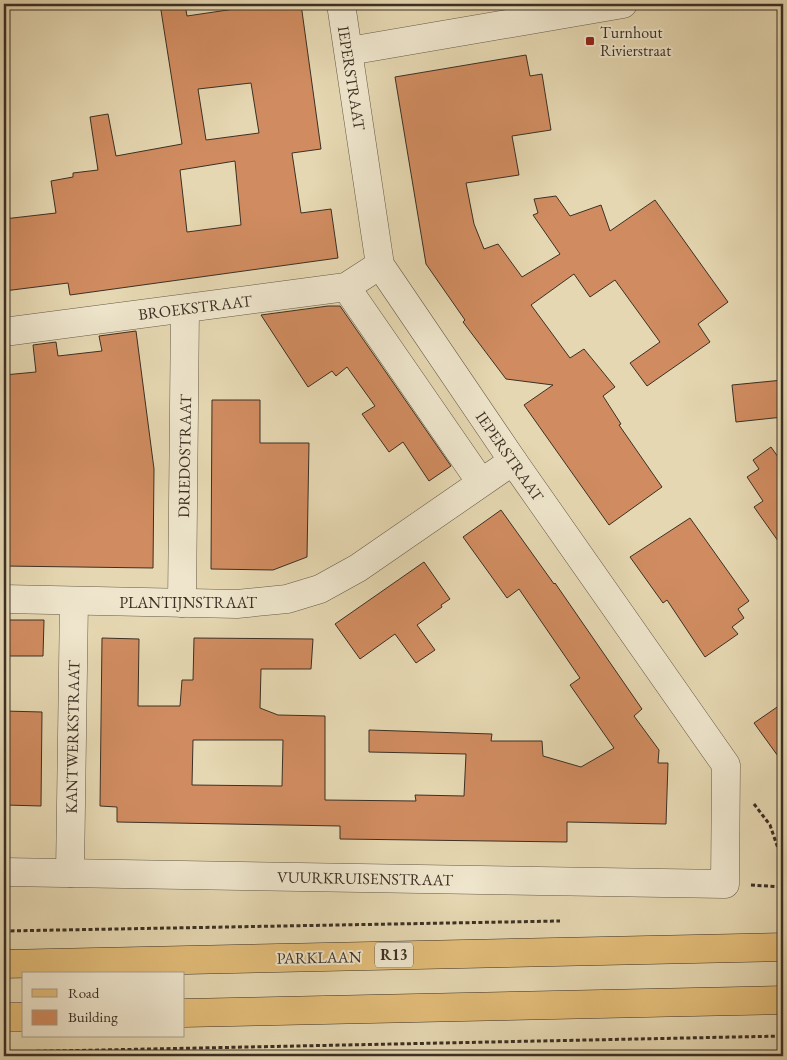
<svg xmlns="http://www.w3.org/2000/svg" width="787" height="1060" font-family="'EB Garamond',serif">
  <rect width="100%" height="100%" fill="#e5d7b1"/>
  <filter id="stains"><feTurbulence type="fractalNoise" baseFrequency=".004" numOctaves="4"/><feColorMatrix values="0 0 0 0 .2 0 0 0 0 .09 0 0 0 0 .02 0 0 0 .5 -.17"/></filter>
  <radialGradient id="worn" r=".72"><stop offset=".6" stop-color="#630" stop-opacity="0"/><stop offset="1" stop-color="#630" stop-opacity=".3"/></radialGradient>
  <g fill="#d08c60" stroke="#3c3024" fill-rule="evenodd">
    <path d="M160 4H185L187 16 248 7 247 4H301L321 149 292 153 301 213 331 209 338 258 70 295 68 283 4 291V219L56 213 51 181 73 177V173L98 170 90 117 108 114 116 156 182 144ZM251 83 259 133 206 140 198 89ZM235 161 241 225 187 232 180 170Z"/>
    <path d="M526 55 530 76 542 74 551 130 512 136 519 175 466 183 474 224 484 249 498 244 522 277 560 254 533 215 538 213 534 199 556 196 570 216 601 205 610 231 655 200 728 302 698 324 710 342 647 386 630 363 660 342 615 280 590 297 574 274 531 305 570 358 584 349 615 387 603 396 621 424 619 425 662 487 609 525 524 405 553 385 506 379 463 322 465 320 426 264 395 77Z"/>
    <path d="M328 306H340L451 466 429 481 403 442 389 452 362 414 375 406 347 367 336 376 332 371 308 387 261 315Z"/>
    <path d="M136 331 154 469 153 568 4 566V375L36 372 33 345 56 342 58 356 102 351 99 336Z"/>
    <path d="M783 380V417L736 422 732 385Z"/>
    <path d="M212 400H260V443H309L307 557 273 570 211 569Z"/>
    <path d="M771 447 783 464V548L754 507 763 501 747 477 759 469 753 460Z"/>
    <path d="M501 510 554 584 555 583 642 709 634 716 659 750 658 763H668L666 824 567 822V842L340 839V826L117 822V807L100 806 102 638 139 639 138 706H180L182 680H193L194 638 313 639 311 669H261L260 708 278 715 325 716V800L416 801 415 795 464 796 466 754 369 752V730L492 734 491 741H542L543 756 581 767 614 748 570 685 580 678 519 589 507 598 463 537ZM193 740H283L282 786 192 785Z"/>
    <path d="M690 518 749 601 738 609 744 618 732 627 738 634 705 657 667 600 663 603 630 557Z"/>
    <path d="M424 562 450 599 441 605 442 607 417 625 435 650 416 663 395 634 360 659 335 624Z"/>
    <path d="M4 620H44L43 656H4Z"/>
    <path d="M783 703V763L754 723Z"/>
    <path d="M4 711 42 712 41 806 5 805Z"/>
  </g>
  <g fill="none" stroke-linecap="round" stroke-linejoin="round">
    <g stroke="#665a47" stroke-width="29">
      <g id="minor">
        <path d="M349 51 623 4"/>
        <path d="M346 287 480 481"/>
        <path d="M4 332 346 287 380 265"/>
        <path d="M4 599 237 604 287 599 320 589 358 568 513 461"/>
        <path d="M182 603 185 309"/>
        <path d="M4 872 725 884 726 765 513 461 380 265 341 4"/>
        <path d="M70 873 74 601"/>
      </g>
    </g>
    <g stroke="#3c3024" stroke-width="29">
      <g id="primary">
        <path d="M4 964 783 947"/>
        <path d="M184 1013 783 1000"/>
        <path d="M4 1017H24"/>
      </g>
    </g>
    <g stroke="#3c3024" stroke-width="3" stroke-dasharray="4 2.5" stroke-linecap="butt">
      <path d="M754 804 770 825 783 863"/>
      <path d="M751 885 783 887"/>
      <path d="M4 931 560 921"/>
      <path d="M4 1052 783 1036"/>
    </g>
    <use href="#minor" stroke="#eee5cc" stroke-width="28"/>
    <use href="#primary" stroke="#e2bc78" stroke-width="28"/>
  </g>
  <rect fill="#8f2418" stroke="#eee5cc" stroke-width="2" x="585" y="36" width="10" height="10" rx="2.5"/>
  <g text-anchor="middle" stroke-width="4" stroke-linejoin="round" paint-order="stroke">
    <rect fill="#eee5cc" stroke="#716656" stroke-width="1" x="375" y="942.5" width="38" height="25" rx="4"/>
    <g font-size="15" font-weight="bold" fill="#3c3024">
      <text x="394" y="960">R13</text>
    </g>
    <g font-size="16" fill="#3c3024" stroke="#eee5cc" text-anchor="start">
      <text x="600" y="38">Turnhout<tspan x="600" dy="18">Rivierstraat</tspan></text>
    </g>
    <g font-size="16" fill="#3c3024" stroke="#eee5cc">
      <text transform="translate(352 78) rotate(81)" y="6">IEPERSTRAAT</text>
      <text transform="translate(195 307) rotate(-7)" y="6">BROEKSTRAAT</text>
      <text transform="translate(184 456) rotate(-89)" y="6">DRIEDOSTRAAT</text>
      <text transform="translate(510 456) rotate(55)" y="6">IEPERSTRAAT</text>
      <text x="188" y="608">PLANTIJNSTRAAT</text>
      <text transform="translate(72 737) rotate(-89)" y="6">KANTWERKSTRAAT</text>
      <text transform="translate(365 878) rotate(1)" y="6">VUURKRUISENSTRAAT</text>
      <text transform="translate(319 957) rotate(-1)" y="6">PARKLAAN</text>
    </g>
  </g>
  <rect width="787" height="1060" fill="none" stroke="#e5d7b1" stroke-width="20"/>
  <rect x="5" y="5" width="777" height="1050" fill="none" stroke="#3c3024" stroke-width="2.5"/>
  <rect x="10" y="10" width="767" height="1040" fill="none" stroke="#3c3024"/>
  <rect x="22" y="972" width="162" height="65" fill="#eee5cc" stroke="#a79d89"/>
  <rect x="32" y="989" width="25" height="8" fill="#e2bc78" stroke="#a79d89"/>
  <text x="68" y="998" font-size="15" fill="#3c3024">Road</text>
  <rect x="32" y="1010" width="25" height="15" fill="#d08c60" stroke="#a79d89"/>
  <text x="68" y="1022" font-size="15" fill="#3c3024">Building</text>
  <rect width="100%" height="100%" filter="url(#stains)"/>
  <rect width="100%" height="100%" fill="url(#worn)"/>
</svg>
